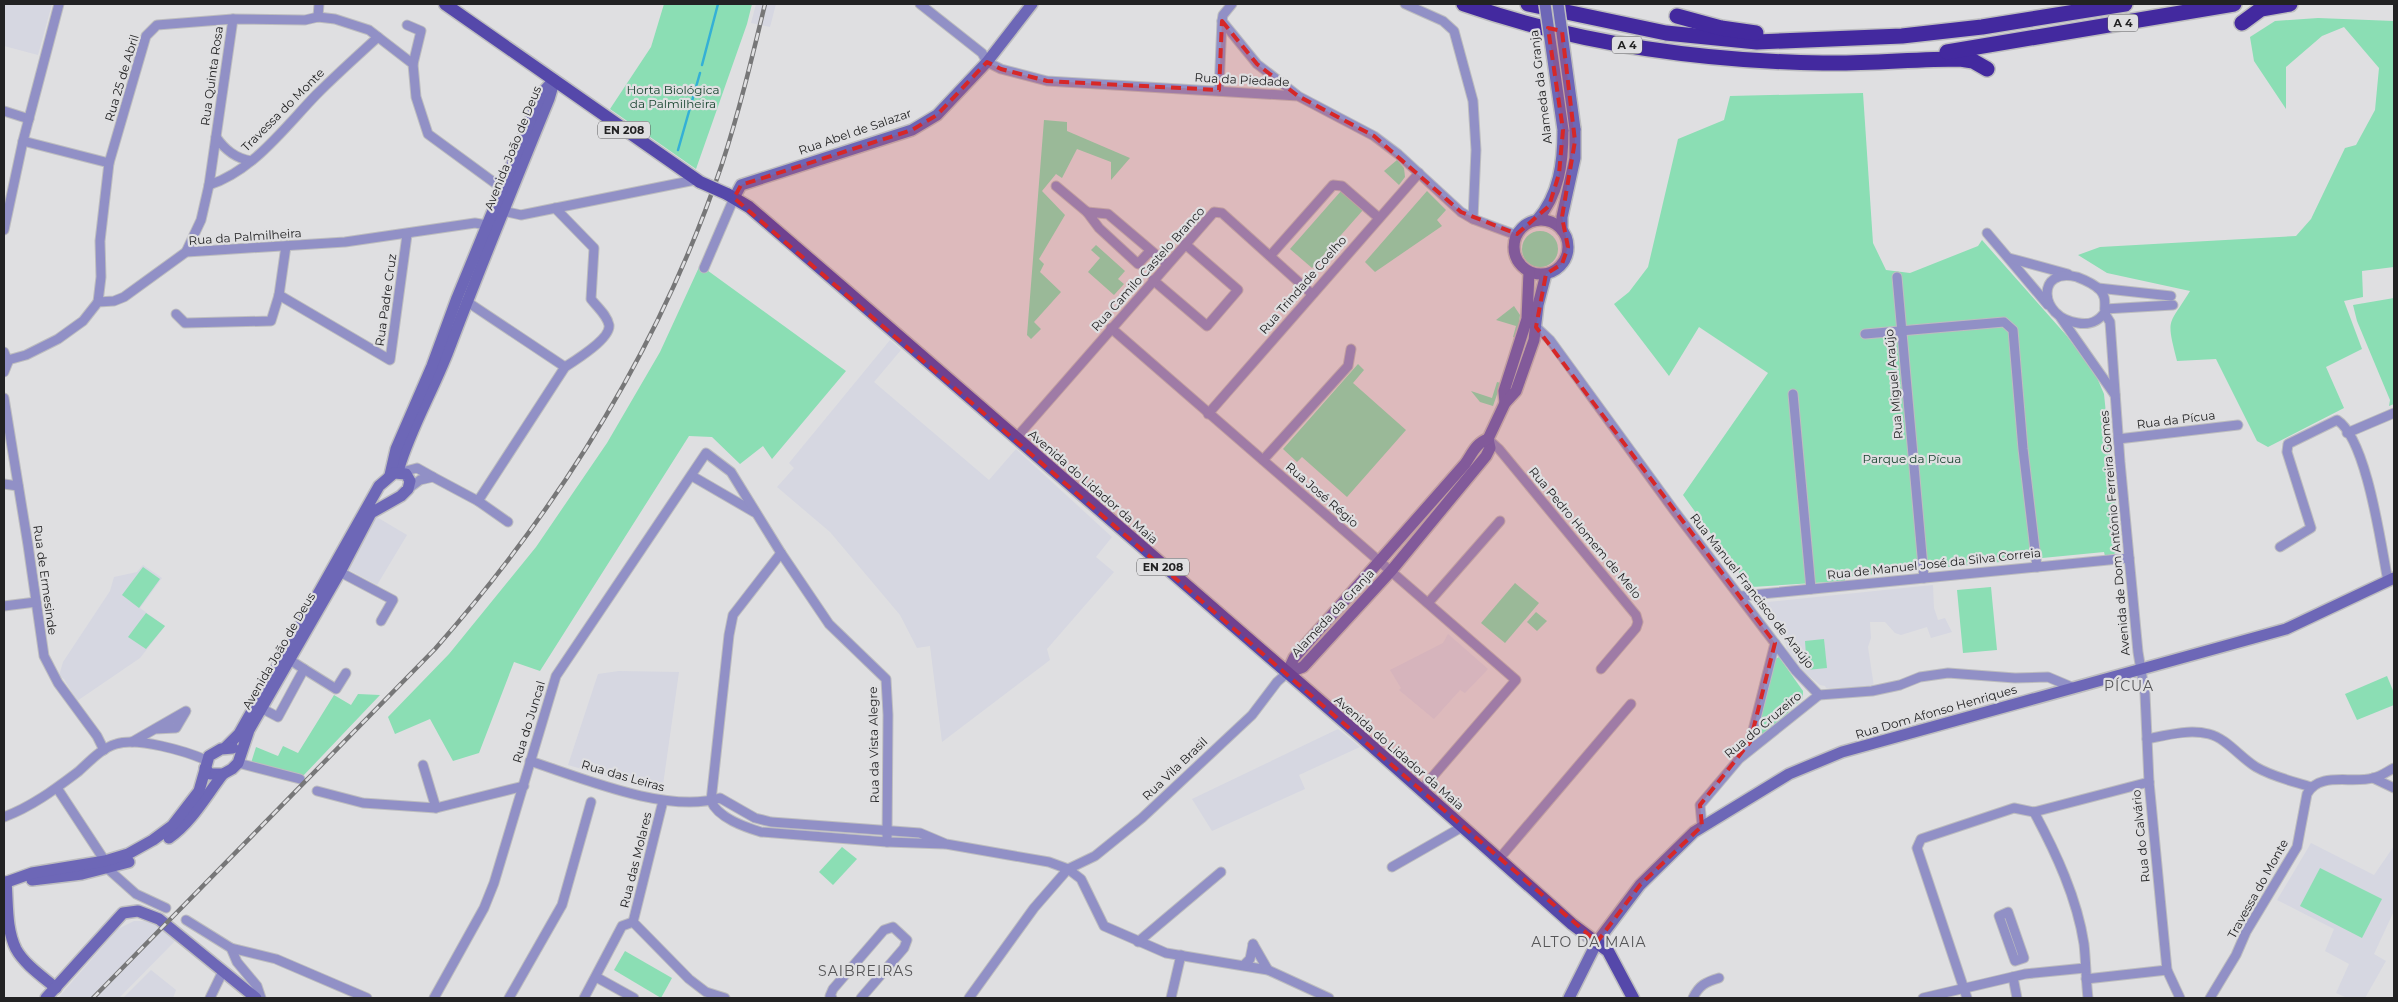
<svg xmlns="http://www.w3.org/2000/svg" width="2398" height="1002" font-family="Montserrat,sans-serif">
  <rect width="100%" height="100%" fill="#dfdfe1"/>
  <g fill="#d6d7e1">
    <path d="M4 4H52L38 55 4 46Z"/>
    <path d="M756 4H776L770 27 751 23Z"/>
    <path d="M890 340 901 350 874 382 989 480 1016 449 1112 537 1096 557 1114 572 1047 649 1050 660 942 742 930 646 917 648 900 615 830 532 777 487 794 468 789 463Z"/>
    <path d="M375 516 407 535 377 585 347 569Z"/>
    <path d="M143 565 162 578 140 608 165 626 140 658 77 701 64 679 59 676 63 662 110 591 114 577 137 572Z"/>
    <path d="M1933 585 1934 608 1938 620 1945 618 1952 632 1931 638 1927 627 1901 635 1895 633 1885 622H1870L1871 638 1868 647 1874 687 1826 688 1825 686 1820 685 1799 668 1787 653 1786 644 1762 610 1763 605 1768 602Z"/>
    <path d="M1448 634 1488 669 1465 693 1460 690 1434 719 1399 690 1401 688 1390 670 1443 643Z"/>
    <path d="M619 671 679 672 662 792 568 765 598 674Z"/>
    <path d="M1338 729 1360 747 1299 775 1305 789 1212 831 1192 799Z"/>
    <path d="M2311 843 2374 875 2394 846V911L2374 954 2386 961 2365 998H2347L2336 993 2349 964 2325 951 2334 929 2277 900Z"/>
    <path d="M134 921H145L157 925 175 941 119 998H58L118 929Z"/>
    <path d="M151 970 176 990 173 998H123Z"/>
  </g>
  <g fill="#8bdeb4">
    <path d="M664 4H752L747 24 696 169 610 109 651 47Z"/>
    <path d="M2318 18 2394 21V267L2362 271 2363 297 2344 301 2362 349 2326 367 2344 408 2268 447 2257 441 2216 359 2177 361C2166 317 2168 327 2190 291L2107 273 2078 255 2100 247 2296 236 2311 219 2345 148 2356 145 2375 110 2379 68 2344 27 2322 36 2286 67V109L2254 61 2250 37 2275 21Z"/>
    <path d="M1863 93 1873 243 1886 270 1910 273 1978 246 1982 240 2066 335 2095 373 2104 394 2119 540V550L2114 554 2105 556 2104 552 1845 577V581L1752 587 1743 578 1683 495 1768 373 1699 327 1669 376 1614 304 1629 292 1648 267 1678 139 1724 120 1730 96Z"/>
    <path d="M1044 120 1067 122V131L1130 158 1111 180V162L1077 149 1062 178 1056 174 1042 191 1065 215 1039 259 1044 264 1040 272 1061 292 1034 322 1041 329 1031 339 1027 335Z"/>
    <path d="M1397 160 1404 168 1405 177 1399 185 1384 171Z"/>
    <path d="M1341 191 1363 210 1312 268 1290 249Z"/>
    <path d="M1427 191 1446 210 1437 220 1442 226 1375 272 1365 262Z"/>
    <circle cx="1540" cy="249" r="18"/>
    <path d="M1096 245 1125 271 1118 279 1124 284 1114 295 1088 272 1100 258 1091 250Z"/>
    <path d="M700 265 846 371 772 459 763 446 740 464 712 437 689 436 540 671 514 662 479 753 453 761 430 719 395 734 388 717 449 654 536 547 607 443 660 352Z"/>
    <path d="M2394 298V404L2389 406 2390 400 2357 321 2353 305Z"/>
    <path d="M1514 306 1520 315 1517 338 1513 337 1516 326 1496 320Z"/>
    <path d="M1358 364 1364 370 1353 383 1406 430 1347 497 1302 457 1297 462 1283 449Z"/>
    <path d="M1497 382 1501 383 1493 406 1480 402 1471 391 1492 398Z"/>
    <path d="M143 567 160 579 139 608 122 595Z"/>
    <path d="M1515 583 1539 603 1505 643 1481 623Z"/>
    <path d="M1991 587 1997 650 1963 653 1957 590Z"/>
    <path d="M1536 612 1547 621 1537 631 1527 622Z"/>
    <path d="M146 613 165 626 146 649 128 637Z"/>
    <path d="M1824 639 1827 668 1807 670 1805 641Z"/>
    <path d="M1779 657 1803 691V698L1764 736 1758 728 1775 659Z"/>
    <path d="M2387 676 2394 693V705L2357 720 2345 694Z"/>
    <path d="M358 694 380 695 303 776 251 763 256 747 278 756 283 746 298 753 334 695 351 705Z"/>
    <path d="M842 847 857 859 833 885 819 872Z"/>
    <path d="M2320 868 2382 899 2362 938 2300 906Z"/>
    <path d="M625 951 672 978 661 998 614 970Z"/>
  </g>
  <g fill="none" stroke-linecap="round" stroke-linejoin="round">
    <g stroke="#34b0d6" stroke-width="2.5">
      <path d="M702 65 718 4"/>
      <path d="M678 150 700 73"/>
    </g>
    <g stroke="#bdbdbf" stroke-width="11">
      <g id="street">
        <path d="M920 4 982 53 987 62 1001 69 1047 81 1298 96 1374 136 1398 154 1461 212 1473 219 1516 235"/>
        <path d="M1405 4 1443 21 1454 31 1473 101 1476 150 1473 219"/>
        <path d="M318 17 319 4"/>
        <path d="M1222 21 1257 64 1297 95"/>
        <path d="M407 25 421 31 413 64"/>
        <path d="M1219 90 1222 21 1223 15 1232 4"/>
        <path d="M4 111 29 119"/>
        <path d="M216 137C225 150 235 158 251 161"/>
        <path d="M23 141 109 163"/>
        <path d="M209 185C253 171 285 127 316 95 336 75 357 56 378 37"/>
        <path d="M1056 186 1087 212"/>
        <path d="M503 211 521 215 695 180"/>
        <path d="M4 230 23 141 59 4"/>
        <path d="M1987 233 2048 305"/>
        <path d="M1150 251 1138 264 1099 228 1087 212 1108 214 1167 264"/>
        <path d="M186 252 201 220 209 185 233 19"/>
        <path d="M1270 256 1333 185 1342 186 1379 218"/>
        <path d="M2009 258 2068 274"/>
        <path d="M704 268 734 198"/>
        <path d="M1897 277 1924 578"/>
        <path d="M1153 280 1207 326 1238 290 1185 244"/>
        <path d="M2098 288 2171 296"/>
        <path d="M279 295 390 360 407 235"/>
        <path d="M466 301 565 367"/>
        <path d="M98 302 101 277 100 241 109 163 146 36 157 25 233 19 305 20 318 17 335 19 369 30 413 64 416 97 428 134 503 189"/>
        <path d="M2105 309 2173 305"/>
        <path d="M2105 312C2098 322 2090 325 2078 323 2038 318 2036 266 2077 277 2085 280 2094 284 2100 290 2107 298 2104 304 2105 312 2105 315 2109 320 2110 322L2120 462 2138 652 2145 694 2149 782 2167 970 2180 998"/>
        <path d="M176 314 185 323 271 321 279 295 286 246"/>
        <path d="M2061 318 2115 395"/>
        <path d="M1533 324 1550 340 1673 509 1796 671 1819 695 1872 691 1900 685 1920 677 1948 673 2015 678 2048 677 2074 688"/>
        <path d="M1111 328 1516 680 1421 790"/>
        <path d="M1865 334 2004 322 2013 330 2023 449 2037 567"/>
        <path d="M4 352 8 362 4 372"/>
        <path d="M8 360 26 355 58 339 83 321 98 302 114 301 124 297 186 252 345 242 475 223 487 225 489 231"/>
        <path d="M1793 394 1811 589"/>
        <path d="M4 398 28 545 44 656 58 683 97 736 104 750"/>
        <path d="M1208 414 1419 173"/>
        <path d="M2347 433 2394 413"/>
        <path d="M1016 438 1214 212 1222 213 1312 294"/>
        <path d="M1488 439 1499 449 1636 615 1638 622 1636 628 1601 669"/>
        <path d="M2118 439 2238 425"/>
        <path d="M1263 460 1348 366 1351 349"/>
        <path d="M402 472 417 468 433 477 420 480 408 489"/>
        <path d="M692 476 754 512"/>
        <path d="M433 477 478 501 508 522"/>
        <path d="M4 484 18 486"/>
        <path d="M478 501 565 367C576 360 611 338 609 325 607 315 597 307 591 299L594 248 555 208"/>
        <path d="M2280 547 2311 528 2287 452 2288 444 2337 420C2367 439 2381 546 2388 581"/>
        <path d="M781 553 733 615 729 635 711 801C718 818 745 827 761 832L887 842 944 844"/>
        <path d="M340 572 393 600 381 621"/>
        <path d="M1741 596 2129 558"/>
        <path d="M1428 603 1500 521"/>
        <path d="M4 606 36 602"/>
        <path d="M304 669 336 689 346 673"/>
        <path d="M261 708 278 717 304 669 290 660"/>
        <path d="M2147 739C2167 735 2189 729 2209 734 2226 738 2241 758 2256 767 2273 777 2292 781 2311 787"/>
        <path d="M132 742 186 711 176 728 155 729"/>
        <path d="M1743 753 1750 742 1775 643"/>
        <path d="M530 761C582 778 667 814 720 798L755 818 771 822 920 833 946 844 1049 862 1068 869 1081 879 1104 926 1166 953 1268 970 1329 998"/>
        <path d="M238 763 300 779"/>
        <path d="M423 765 436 808 524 786"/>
        <path d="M2373 778 2394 788"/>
        <path d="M57 788 105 861"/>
        <path d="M317 791 363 803 436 808"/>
        <path d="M663 801 633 922 689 979 706 992 725 998"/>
        <path d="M2034 812C2056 853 2077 898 2084 944 2086 962 2086 981 2088 998"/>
        <path d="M4 817C33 806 55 789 79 771 90 761 102 748 116 744 138 737 185 751 206 760"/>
        <path d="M1702 826 1700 805 1739 759 1819 695"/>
        <path d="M1499 859 1631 704"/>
        <path d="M1392 867 1462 827"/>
        <path d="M108 869 136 894 166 908"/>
        <path d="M2008 912 2024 958 2015 961 1999 916Z"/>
        <path d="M186 920 231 948 237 962 257 986 261 998"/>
        <path d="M1138 942 1221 872"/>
        <path d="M1253 944 1268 970"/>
        <path d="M231 948 276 959 367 998"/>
        <path d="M1244 965 1250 959 1253 944"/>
        <path d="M596 977 634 998"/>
        <path d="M2013 977 2017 998"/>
        <path d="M2086 979 2167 970"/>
        <path d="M210 998 223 971"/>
        <path d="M434 998 484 908 494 883 556 676 706 453 731 472 781 553 829 624 886 679 888 715 887 842"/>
        <path d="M509 998 562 905 591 802"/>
        <path d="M584 998 622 926 633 922"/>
        <path d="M832 998 830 996 833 989 884 930 893 927 907 940 904 948 861 998"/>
        <path d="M969 998 1034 908 1068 869 1095 856 1142 818 1252 715 1277 682 1287 673"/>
        <path d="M1171 998 1181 955"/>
        <path d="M1693 998C1699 985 1706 982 1719 978"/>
        <path d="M1923 998 2025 974 2085 968"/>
        <path d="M1967 998 1917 848 1921 839 2014 808 2034 812 2149 782"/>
        <path d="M2210 998 2236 955 2246 932 2297 847 2307 794C2319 771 2351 784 2373 778 2380 777 2388 771 2394 768"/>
      </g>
    </g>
    <g stroke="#bdbdbf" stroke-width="14">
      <g id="secondary">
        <path d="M734 198 741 185 912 130 937 115 987 62 1032 4"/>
        <circle cx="1541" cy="247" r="27"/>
        <path d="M1537 220C1559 195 1563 163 1563 130"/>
        <path d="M1562 230V217L1575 158V129"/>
        <path d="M1505 403 1504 391 1527 319 1529 272"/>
        <path d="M399 468C411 427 434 389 449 349 481 265 515 182 549 99L554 82"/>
        <path d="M390 475 396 449 432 366 457 298 541 94 554 80"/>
        <path d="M1287 673 1303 667 1391 571 1486 456 1490 448 1488 439 1505 403 1516 391 1534 340 1538 305 1546 274"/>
        <path d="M1287 673 1294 658 1465 464C1472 454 1476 443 1488 439"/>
        <path d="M205 768 210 774H223L232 769 238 763 249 730 340 572 371 513 401 496 408 489 410 481 406 474 394 473 379 486 239 734 226 747"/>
        <path d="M169 838C192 822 206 796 223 774"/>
        <path d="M32 880 82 874 129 862"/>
        <path d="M6 882C8 904 6 929 16 949 24 964 43 977 56 988"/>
        <path d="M4 883 32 873 105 861 128 854 153 840 172 826 199 791 209 756 221 749 233 748"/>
        <path d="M46 998 123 913 138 911 159 919 256 998"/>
        <path d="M1569 998 1597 942 1606 930 1640 885 1694 832 1789 774 1842 752 2286 629 2394 578"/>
      </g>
    </g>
    <g stroke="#bdbdbf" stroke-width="15">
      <g id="primary">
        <path d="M445 4 700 182"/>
        <path d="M727 194 749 207 841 286 1356 732 1572 924 1608 951 1633 998"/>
      </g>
    </g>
    <g stroke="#bdbdbf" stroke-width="18">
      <g id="highway">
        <path d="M1464 4C1579 44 1702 61 1823 63 1869 64 1914 59 1960 59L1973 61 1987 69"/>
        <path d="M1528 4 1666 33 1757 42 1902 36 1982 27 2125 4"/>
        <path d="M1677 16 1721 28 1756 33"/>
        <path d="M2242 23 2261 9 2290 4"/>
        <path d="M1947 52 2234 4"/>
      </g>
    </g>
    <use href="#street" stroke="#9190c6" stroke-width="9"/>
    <use href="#secondary" stroke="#6d67b7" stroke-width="11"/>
    <use href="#primary" stroke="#5548aa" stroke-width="12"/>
    <use href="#highway" stroke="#43299f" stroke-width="15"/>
    <g stroke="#777778" stroke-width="4.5">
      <path id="rail" d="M93 998 435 649C561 506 661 345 722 164 739 112 752 58 765 4"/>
    </g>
    <use href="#rail" stroke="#dfdfe1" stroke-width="2.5" stroke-dasharray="8" stroke-linecap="butt"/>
    <g stroke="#bdbdbf" stroke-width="14" stroke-linecap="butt">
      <g id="secondary-bridge">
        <path d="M1545 4 1563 130"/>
        <path d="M1558 4 1575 129"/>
      </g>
    </g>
    <g stroke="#bdbdbf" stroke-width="15" stroke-linecap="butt">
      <path id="primary-bridge" d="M700 182 727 194"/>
    </g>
    <use href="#secondary-bridge" stroke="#6d67b7" stroke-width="11"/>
    <use href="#primary-bridge" stroke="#5548aa" stroke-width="12"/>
  </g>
  <path fill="#d62828" fill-opacity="0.2" stroke="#d62828" stroke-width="4" stroke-dasharray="10 6" stroke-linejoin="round" d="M1222 21 1257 64 1298 96 1374 136 1461 212 1517 234 1549 206 1559 174 1563 130 1548 28 1562 31 1575 141 1562 217 1568 247 1562 264 1546 274 1536 327 1775 643 1750 742 1700 805 1702 826 1640 885 1597 942 734 198 741 185 912 130 937 115 987 62 1001 69 1047 81 1219 90Z"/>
  <g text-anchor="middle" stroke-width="4.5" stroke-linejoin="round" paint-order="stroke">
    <g fill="#dfdfe1" stroke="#5b5b5c" stroke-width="1">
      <rect x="2108" y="14.5" width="30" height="17" rx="4"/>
      <rect x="1612" y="36.5" width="30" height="17" rx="4"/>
      <rect x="598" y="121.5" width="52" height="17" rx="4"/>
      <rect x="1137" y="558.5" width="52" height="17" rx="4"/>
    </g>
    <g font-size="11" font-weight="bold" fill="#222223">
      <text x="2123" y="27">A 4</text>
      <text x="1627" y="49">A 4</text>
      <text x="624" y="134">EN 208</text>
      <text x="1163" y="571">EN 208</text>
    </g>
    <g font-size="12" fill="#222223" stroke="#dfdfe1">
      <text transform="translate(212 76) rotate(-82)" y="4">Rua Quinta Rosa</text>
      <text transform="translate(122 78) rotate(-73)" y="4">Rua 25 de Abril</text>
      <text transform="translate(1242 80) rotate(3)" y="4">Rua da Piedade</text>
      <text transform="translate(1541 87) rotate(-97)" y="4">Alameda da Granja</text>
      <text transform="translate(283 110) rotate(-45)" y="4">Travessa do Monte</text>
      <text transform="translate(855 132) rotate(-19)" y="4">Rua Abel de Salazar</text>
      <text transform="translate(513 148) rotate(-68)" y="4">Avenida João de Deus</text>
      <text transform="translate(245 237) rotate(-4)" y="4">Rua da Palmilheira</text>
      <text transform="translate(1148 269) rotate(-48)" y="4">Rua Camilo Castelo Branco</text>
      <text transform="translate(1303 285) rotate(-49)" y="4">Rua Trindade Coelho</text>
      <text transform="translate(386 300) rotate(-82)" y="4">Rua Padre Cruz</text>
      <text transform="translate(1894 384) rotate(-95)" y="4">Rua Miguel Araújo</text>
      <text transform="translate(2176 420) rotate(-7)" y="4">Rua da Pícua</text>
      <text transform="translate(1093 487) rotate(41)" y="4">Avenida do Lidador da Maia</text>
      <text transform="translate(1322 495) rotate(41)" y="4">Rua José Régio</text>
      <text transform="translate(1585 533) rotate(50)" y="4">Rua Pedro Homem de Melo</text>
      <text transform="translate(2115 533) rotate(-95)" y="4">Avenida de Dom António Ferreira Gomes</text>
      <text transform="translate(1934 564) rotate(-6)" y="4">Rua de Manuel José da Silva Correia</text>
      <text transform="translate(45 580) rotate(82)" y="4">Rua de Ermesinde</text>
      <text transform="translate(1752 591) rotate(52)" y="4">Rua Manuel Francisco de Araújo</text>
      <text transform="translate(1333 613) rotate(-47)" y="4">Alameda da Granja</text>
      <text transform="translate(279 651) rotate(-60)" y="4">Avenida João de Deus</text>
      <text transform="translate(1936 712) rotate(-16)" y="4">Rua Dom Afonso Henriques</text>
      <text transform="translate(529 722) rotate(-73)" y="4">Rua do Juncal</text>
      <text transform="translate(1763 725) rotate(-40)" y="4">Rua do Cruzeiro</text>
      <text transform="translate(874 745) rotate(-91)" y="4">Rua da Vista Alegre</text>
      <text transform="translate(1399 753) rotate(41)" y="4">Avenida do Lidador da Maia</text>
      <text transform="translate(1175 769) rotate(-44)" y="4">Rua Vila Brasil</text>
      <text transform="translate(623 776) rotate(16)" y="4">Rua das Leiras</text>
      <text transform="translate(2141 836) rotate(-96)" y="4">Rua do Calvário</text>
      <text transform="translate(636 860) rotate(-76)" y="4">Rua das Molares</text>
      <text transform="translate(2258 889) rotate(-61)" y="4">Travessa do Monte</text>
    </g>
    <g font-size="12" fill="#18432f" stroke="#dfdfe1">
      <text x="673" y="94">Horta Biológica<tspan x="673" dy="14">da Palmilheira</tspan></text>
      <text x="1912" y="463">Parque da Pícua</text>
    </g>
    <g font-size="14" letter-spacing="1" fill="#555557" stroke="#dfdfe1">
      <text x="2129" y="691">PÍCUA</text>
      <text x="1589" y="947">ALTO DA MAIA</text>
      <text x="866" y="976">SAIBREIRAS</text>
    </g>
  </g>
  <rect width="2398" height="1002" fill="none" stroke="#222223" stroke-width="10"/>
</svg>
